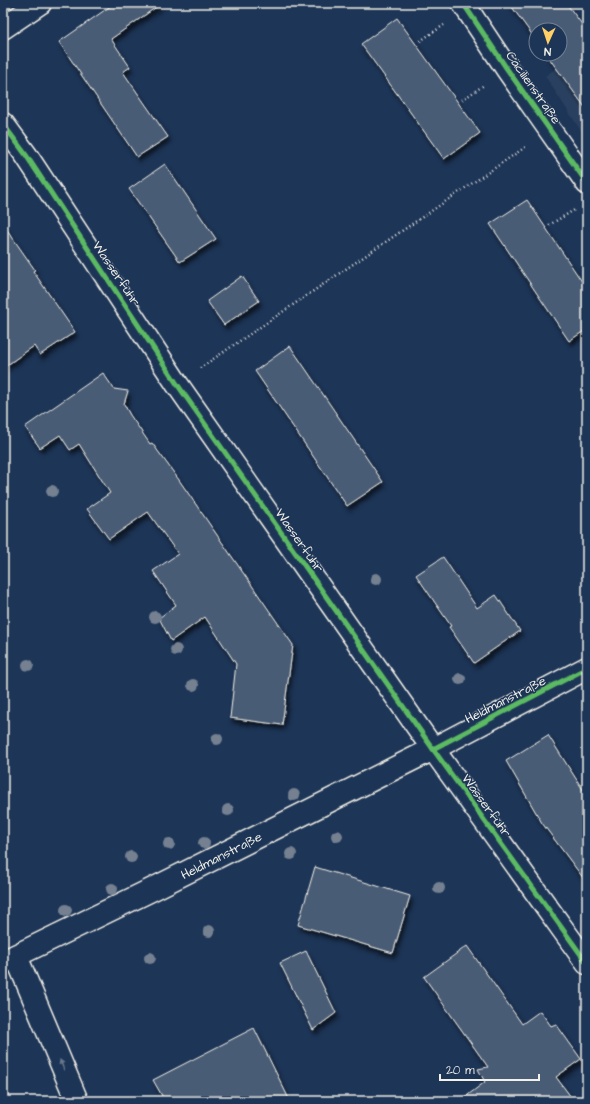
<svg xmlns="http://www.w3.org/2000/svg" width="590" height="1104" font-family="'Architects Daughter',sans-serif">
  <defs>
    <filter id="shadow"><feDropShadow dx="2.5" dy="4.5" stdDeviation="2" flood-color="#0009"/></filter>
  </defs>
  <rect width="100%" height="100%" fill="#1d3557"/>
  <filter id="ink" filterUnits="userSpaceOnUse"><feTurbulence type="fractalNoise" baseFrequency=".025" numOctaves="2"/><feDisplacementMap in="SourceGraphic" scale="8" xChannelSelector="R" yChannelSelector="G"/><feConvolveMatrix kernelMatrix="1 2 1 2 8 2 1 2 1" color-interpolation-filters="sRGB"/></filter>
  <g filter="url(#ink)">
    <path fill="#2a4060" d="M587 47V140L545 76Z"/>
    <g fill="#485b74" stroke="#f4f1e8" filter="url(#shadow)">
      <path d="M115 3H162L111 39 130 67 123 72 168 137 137 157 59 42Z"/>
      <path d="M509 3H566L587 31V110L546 54H560V30H536V40Z"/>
      <path d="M397 18 480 133 444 159 361 44Z"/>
      <path d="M165 164 216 239 180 262 129 189Z"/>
      <path d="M527 200 587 289V329L569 341 490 224Z"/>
      <path d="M3 224 35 270 33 271 75 332 40 355 34 346 3 368Z"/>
      <path d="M242 276 259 301 224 325 207 301Z"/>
      <path d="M290 346 383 482 347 506 255 371Z"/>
      <path d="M103 373 114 389 128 391 124 404 130 415 150 444 152 443 179 480 293 645 282 725 230 718 236 664 205 617 171 641 159 618 176 605 153 571 178 554 148 512 109 539 87 509 110 493 79 444 70 450 60 435 40 448 25 427Z"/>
      <path d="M443 557 477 608 496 595 520 631 474 663 449 627 451 626 416 575Z"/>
      <path d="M548 735 587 796V883L542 823 506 761Z"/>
      <path d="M315 867 410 896 393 953 298 925Z"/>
      <path d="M467 946 522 1024 540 1011 551 1026 556 1024 581 1059 556 1077 574 1101H460L485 1082 478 1069 488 1067 424 977Z"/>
      <path d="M306 951 336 1013 313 1030 280 963Z"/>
      <path d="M254 1028 290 1101H165L153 1080Z"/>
    </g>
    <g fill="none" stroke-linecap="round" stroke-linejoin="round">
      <g stroke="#f4f1e8" stroke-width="25">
        <g id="minor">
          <path d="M463 3 507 69 587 183"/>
          <path d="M3 28 40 3"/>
          <path d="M433 749 587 668"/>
          <path d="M16 956 77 1101"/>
        </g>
      </g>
      <g stroke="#f4f1e8" stroke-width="25">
        <g id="major">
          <path d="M3 124 26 155 177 384 433 749 587 963"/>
          <path d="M3 962 153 889 433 749"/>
        </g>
      </g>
      <g stroke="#f4f1e8" stroke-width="2.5" stroke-dasharray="1 3" stroke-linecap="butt">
        <path d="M420 41 444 25"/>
        <path d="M462 100 484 85"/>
        <path d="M549 225 576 209"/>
        <path d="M200 368 527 146"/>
      </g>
      <use href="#minor" stroke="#1d3557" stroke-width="22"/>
      <use href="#major" stroke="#1d3557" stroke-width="22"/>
      <g stroke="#1d3557" stroke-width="8">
        <g id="cycleway">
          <path d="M463 3 507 69 587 183"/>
          <path d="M3 124 26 155 177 384 433 749 587 963"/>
          <path d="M433 749 587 668"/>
        </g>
      </g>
      <use href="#cycleway" stroke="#5cba63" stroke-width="5"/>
    </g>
    <g fill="#748191">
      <circle cx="52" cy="491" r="6"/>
      <circle cx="376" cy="579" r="6"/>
      <circle cx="155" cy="617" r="6"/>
      <circle cx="176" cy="650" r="6"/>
      <circle cx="28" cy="665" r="6"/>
      <circle cx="460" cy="679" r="6"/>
      <circle cx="193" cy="685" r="6"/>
      <circle cx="217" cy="739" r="6"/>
      <circle cx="294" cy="795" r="6"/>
      <circle cx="228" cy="810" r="6"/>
      <circle cx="337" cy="836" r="6"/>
      <circle cx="204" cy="843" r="6"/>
      <circle cx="169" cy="844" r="6"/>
      <circle cx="291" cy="854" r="6"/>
      <circle cx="131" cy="857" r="6"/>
      <circle cx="439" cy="888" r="6"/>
      <circle cx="112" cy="889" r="6"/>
      <circle cx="66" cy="910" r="6"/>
      <circle cx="209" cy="931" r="6"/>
      <circle cx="150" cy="958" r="6"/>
    </g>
    <defs><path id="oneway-solid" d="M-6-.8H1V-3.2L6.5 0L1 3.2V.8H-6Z"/></defs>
    <use fill="#68778a" href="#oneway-solid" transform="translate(62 1065) rotate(-113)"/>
  </g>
  <g text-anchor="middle" stroke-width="3" stroke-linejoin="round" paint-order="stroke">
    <g font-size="13" fill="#f4f1e8" stroke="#1d3557">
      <text transform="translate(534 87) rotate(55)" y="5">Cäcilienstraße</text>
      <text transform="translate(117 273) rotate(56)" y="5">Wasserfuhr</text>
      <text transform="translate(300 540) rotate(55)" y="5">Wasserfuhr</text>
      <text transform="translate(505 699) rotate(-27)" y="5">Heldmanstraße</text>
      <text transform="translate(487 805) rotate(54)" y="5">Wasserfuhr</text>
      <text transform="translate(221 855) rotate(-27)" y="5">Heldmanstraße</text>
    </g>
  </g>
  <rect width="590" height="1104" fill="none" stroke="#1d3557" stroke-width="16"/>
  <rect x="8" y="8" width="574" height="1088" fill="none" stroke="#f4f1e8" stroke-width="1.5" filter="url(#ink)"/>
  <g transform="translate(548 42) rotate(183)"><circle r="19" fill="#1d3557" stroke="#738091"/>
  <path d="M0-3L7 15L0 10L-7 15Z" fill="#ffd166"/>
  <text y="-6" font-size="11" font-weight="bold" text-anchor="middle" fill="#f4f1e8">N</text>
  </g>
  <path d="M440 1074v6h99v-6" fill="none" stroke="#f4f1e8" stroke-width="2"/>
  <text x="446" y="1074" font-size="12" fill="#f4f1e8" stroke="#1d3557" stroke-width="3" paint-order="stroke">20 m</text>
</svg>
